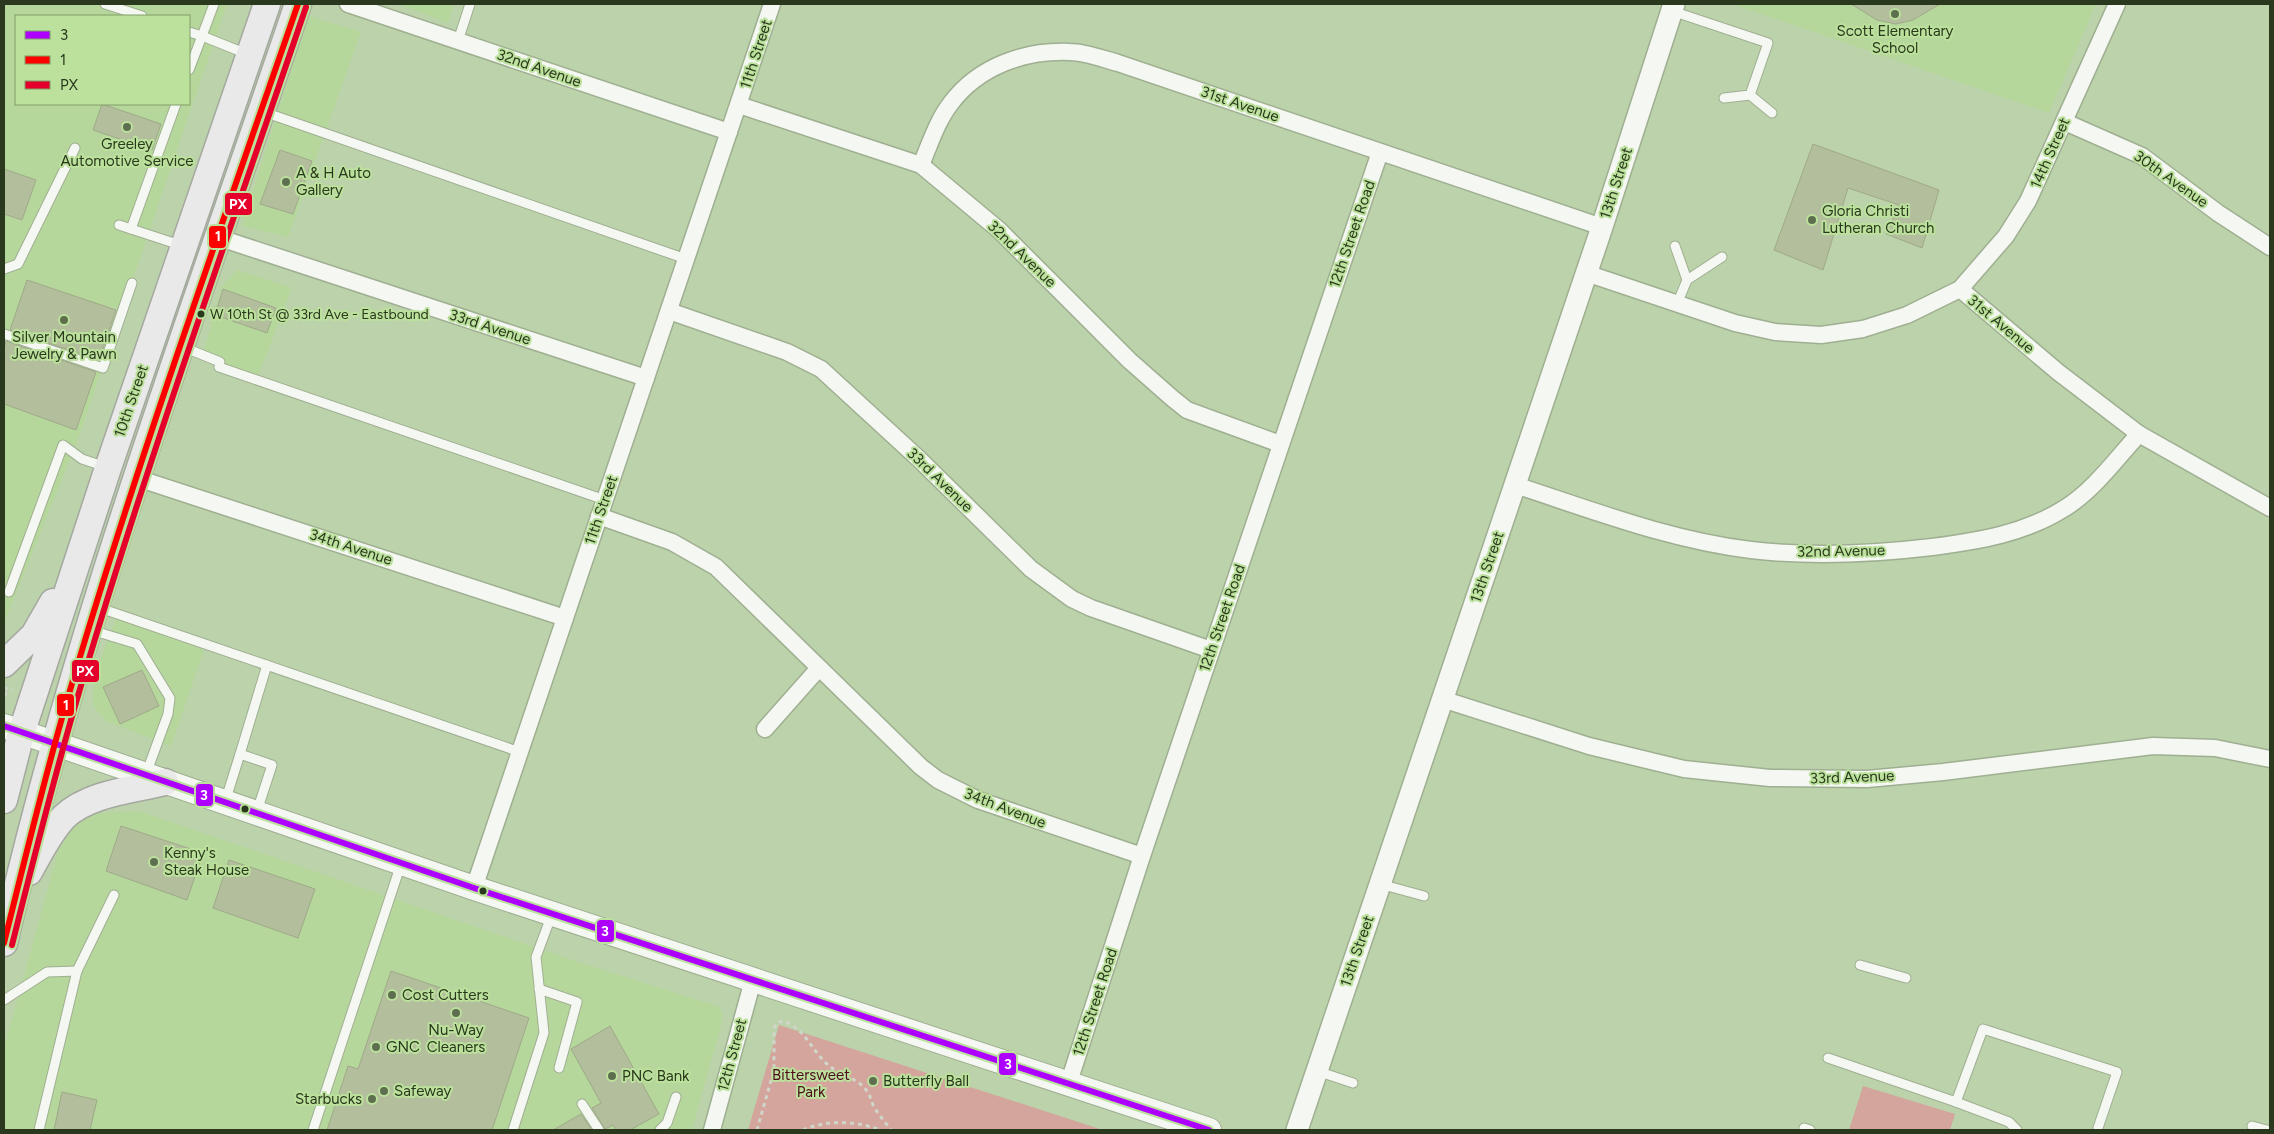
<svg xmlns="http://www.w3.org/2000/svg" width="2274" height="1134" font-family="Figtree,sans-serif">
  <rect width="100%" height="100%" fill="#bcd2ab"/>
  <g fill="#b6d79b" fill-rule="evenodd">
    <path d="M4 4H227L77 442 4 623ZM16 16H189V104H16Z"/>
    <path d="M399 4H454L448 23Z"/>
    <path d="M1732 4H2096L2049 113Z"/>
    <path d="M308 16 361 32 288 237 242 226Z"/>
    <path d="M237 270 292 288 258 376 202 358 222 286Z"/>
    <path d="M118 614 206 644 171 746 106 721 93 706V688L99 663Z"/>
    <path d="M139 811 572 960 720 1007 723 1018 692 1130H4V1049L58 851 74 826 97 813Z"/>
  </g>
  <g fill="#d3a59c">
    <path d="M779 1025 1103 1130H748Z"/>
    <path d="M1863 1086 1955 1114 1950 1130H1849Z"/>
  </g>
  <g fill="#b3be9d" stroke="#9fa989">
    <path d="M1851 4H1940L1913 20 1896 24 1877 20Z"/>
    <path d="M102 104 161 124 152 150 93 130Z"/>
    <path d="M1813 144 1939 190 1922 248 1886 234 1899 205 1848 188 1823 270 1774 250Z"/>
    <path d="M280 150 312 161 293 214 260 204Z"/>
    <path d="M4 169 36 180 22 220 4 214Z"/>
    <path d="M27 280 116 310 99 360 10 330Z"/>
    <path d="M223 289 276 308 267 333 215 315Z"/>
    <path d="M6 341 96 372 76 430 4 404V349Z"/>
    <path d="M142 670 159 706 120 724 103 687Z"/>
    <path d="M121 826 203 853 187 900 106 871Z"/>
    <path d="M229 860 315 889 298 938 213 908Z"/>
    <path d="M391 971 529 1018 492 1130H327L348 1066 358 1069Z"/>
    <path d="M610 1026 659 1114 630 1130H616L613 1125 605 1129 592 1108 601 1103 571 1049Z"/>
    <path d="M62 1092 97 1100 90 1130H54Z"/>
    <path d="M581 1114 592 1130H553Z"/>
  </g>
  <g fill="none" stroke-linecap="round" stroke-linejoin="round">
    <g stroke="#9faf91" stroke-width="11">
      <g id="service">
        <path d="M105 4 142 16"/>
        <path d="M214 4 202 36 247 54"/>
        <path d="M1672 11 1768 43 1750 95 1724 98"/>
        <path d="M189 32 202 36 189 70"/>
        <path d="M458 41 470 4"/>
        <path d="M1750 95 1772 113"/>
        <path d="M264 112 686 259"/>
        <path d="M119 225 183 246"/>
        <path d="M131 229 176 104"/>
        <path d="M1675 246 1687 280"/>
        <path d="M4 269 18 264 75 148"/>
        <path d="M1677 304 1687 280 1722 257"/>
        <path d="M4 334 103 368 132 283"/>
        <path d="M183 347 220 362"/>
        <path d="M219 367 605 500"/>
        <path d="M9 592 63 445 82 459 106 467"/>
        <path d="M97 607 520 752"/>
        <path d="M91 630 137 644 170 698 168 714 146 774"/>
        <path d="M240 754 267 665"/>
        <path d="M225 802 240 754 272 765 257 811"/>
        <path d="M1380 884 1424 896"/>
        <path d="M1860 965 1906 978"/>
        <path d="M539 989 577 1002 559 1068"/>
        <path d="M4 1000 47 972 77 971"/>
        <path d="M1828 1058 1956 1102 1983 1029 2117 1072 2098 1128"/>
        <path d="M1317 1071 1353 1083"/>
        <path d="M1956 1102 2009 1122 2017 1130"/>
        <path d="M582 1104 599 1130"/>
        <path d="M2252 1126 2267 1130"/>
        <path d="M1804 1128 1810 1130"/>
        <path d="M39 1130 77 971 114 895"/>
        <path d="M313 1130 401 864"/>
        <path d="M513 1130 544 1033 536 957 552 914"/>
        <path d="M660 1130 667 1123 676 1097"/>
      </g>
    </g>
    <g stroke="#9faf91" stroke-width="19">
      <g id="minor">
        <path d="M348 4 729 132"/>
        <path d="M739 105 921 165 999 230 1130 361 1172 398 1187 410 1280 444"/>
        <path d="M2065 122 2142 156 2218 213 2270 247"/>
        <path d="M921 165C930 144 937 121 951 103 979 66 1025 50 1070 52 1085 52 1103 59 1118 63L1602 227"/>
        <path d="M220 238 646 378"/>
        <path d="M1586 273 1735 323 1775 332 1821 335 1863 329 1907 315 1960 289 2006 236 2028 201 2117 4"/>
        <path d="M1960 289 2058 372 2139 434 2270 508"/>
        <path d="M669 311 787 352 821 369 919 459 1031 569 1072 599 1091 608 1211 650"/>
        <path d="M137 478 565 618"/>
        <path d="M1515 485C1592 510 1669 540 1751 550 1810 557 1873 554 1932 547 1978 541 2024 534 2065 508 2094 490 2116 459 2139 434"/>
        <path d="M599 516 672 542 716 567 921 767 938 780 978 800 1142 856"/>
        <path d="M1442 699 1589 746 1684 769 1770 778 1867 779 1943 772 2153 746 2215 748 2270 759"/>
        <path d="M765 729 819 668"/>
        <path d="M474 888 772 4"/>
        <path d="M1068 1085 1142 856 1380 152"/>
        <path d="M712 1130 753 980"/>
      </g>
    </g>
    <g stroke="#9faf91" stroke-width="24">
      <path id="tertiary" d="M1297 1130 1602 227 1674 4"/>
    </g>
    <g stroke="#9faf91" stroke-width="26">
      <path id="secondary" d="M4 726 474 888 1209 1130"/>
    </g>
    <g stroke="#a4a99f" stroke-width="29">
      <g id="primary">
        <path d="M4 664 34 635 53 602"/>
        <path d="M4 800 21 734 108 468 267 4"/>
        <path d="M29 872C39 854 49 833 64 817 89 793 133 790 165 782"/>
        <path d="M4 943C77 623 193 314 298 4"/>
      </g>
    </g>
    <g stroke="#d0d6ca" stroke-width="3" stroke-dasharray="4 4" stroke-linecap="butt">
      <path d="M4 688 13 690"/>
      <path d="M5 696 7 689"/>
      <path d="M757 1130 774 1070V1028L777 1023 783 1021C807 1029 813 1055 832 1068 843 1076 859 1079 867 1091 870 1095 871 1100 873 1105 878 1114 885 1122 891 1130"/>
      <path d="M803 1130C829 1119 855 1121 881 1130"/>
    </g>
    <use href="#service" stroke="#f5f8f2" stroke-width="9"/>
    <use href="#minor" stroke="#f5f8f2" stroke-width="16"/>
    <use href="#tertiary" stroke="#f5f8f2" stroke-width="21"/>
    <use href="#secondary" stroke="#f5f8f2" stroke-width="24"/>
    <use href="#primary" stroke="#eae9e9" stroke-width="26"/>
    <g stroke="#bbe19c" stroke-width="10">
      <path id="bus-1" d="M4 726 474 888 1209 1130"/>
    </g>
    <g stroke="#bbe19c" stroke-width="10">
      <path id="bus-2" d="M4 943C24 863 43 783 66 704 135 468 218 236 298 4"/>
    </g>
    <g stroke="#bbe19c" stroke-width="10">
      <path id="bus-3" d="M12 945C32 865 52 785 75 706 144 470 227 239 306 7"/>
    </g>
    <use href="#bus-1" stroke="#ae00ff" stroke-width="6"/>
    <use href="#bus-2" stroke="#f00" stroke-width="6"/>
    <use href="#bus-3" stroke="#e4002b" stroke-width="6"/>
  </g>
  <g fill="#5d6f4f" stroke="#bbe19c" stroke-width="2">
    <circle cx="1895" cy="14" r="5"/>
    <circle cx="127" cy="127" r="5"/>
    <circle cx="286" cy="182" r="5"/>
    <circle cx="1812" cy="220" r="5"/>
    <circle cx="64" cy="320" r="5"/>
    <circle cx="154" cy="862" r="5"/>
    <circle cx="392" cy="995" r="5"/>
    <circle cx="456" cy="1013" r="5"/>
    <circle cx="376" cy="1047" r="5"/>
    <circle cx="612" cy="1076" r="5"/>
    <circle cx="873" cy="1081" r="5"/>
    <circle cx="384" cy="1091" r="5"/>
    <circle cx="372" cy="1099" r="5"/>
  </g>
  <g fill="#2a391d" stroke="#bbe19c" stroke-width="2">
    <circle cx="201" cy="314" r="4.5"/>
    <circle cx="245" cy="809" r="4.5"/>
    <circle cx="483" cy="891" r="4.5"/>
  </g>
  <g text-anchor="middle" stroke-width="4" stroke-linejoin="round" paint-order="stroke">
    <g font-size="14" fill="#2a391d" stroke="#bbe19c" text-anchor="start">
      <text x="210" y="319">W 10th St @ 33rd Ave - Eastbound</text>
    </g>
    <g font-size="15" fill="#2a391d" stroke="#bbe19c" text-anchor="start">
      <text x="1895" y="36" text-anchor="middle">Scott Elementary<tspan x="1895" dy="17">School</tspan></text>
      <text x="127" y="149" text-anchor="middle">Greeley<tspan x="127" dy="17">Automotive Service</tspan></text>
      <text x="296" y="178">A &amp; H Auto<tspan x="296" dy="17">Gallery</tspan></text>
      <text x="1822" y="216">Gloria Christi<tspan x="1822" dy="17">Lutheran Church</tspan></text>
      <text x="64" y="342" text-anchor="middle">Silver Mountain<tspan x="64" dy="17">Jewelry &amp; Pawn</tspan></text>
      <text x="164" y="858">Kenny's<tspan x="164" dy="17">Steak House</tspan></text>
      <text x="402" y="1000">Cost Cutters</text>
      <text x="456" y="1035" text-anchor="middle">Nu-Way<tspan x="456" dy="17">Cleaners</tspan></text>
      <text x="386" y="1052">GNC</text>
      <text x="622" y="1081">PNC Bank</text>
      <text x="883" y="1086">Butterfly Ball</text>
      <text x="394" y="1096">Safeway</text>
      <text x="362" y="1104" text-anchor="end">Starbucks</text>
    </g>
    <g font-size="15" fill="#2a391d" stroke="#bbe19c">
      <text transform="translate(756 54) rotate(-72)" y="5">11th Street</text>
      <text transform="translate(539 68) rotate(19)" y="5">32nd Avenue</text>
      <text transform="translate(1240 104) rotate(19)" y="5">31st Avenue</text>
      <text transform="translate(2050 153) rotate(-66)" y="5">14th Street</text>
      <text transform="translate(2171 179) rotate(35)" y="5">30th Avenue</text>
      <text transform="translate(1616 183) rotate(-72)" y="5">13th Street</text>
      <text transform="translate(1352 234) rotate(-71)" y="5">12th Street Road</text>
      <text transform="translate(1022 254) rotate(44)" y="5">32nd Avenue</text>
      <text transform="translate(2001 324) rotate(40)" y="5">31st Avenue</text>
      <text transform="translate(490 327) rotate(18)" y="5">33rd Avenue</text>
      <text transform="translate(131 401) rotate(-71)" y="5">10th Street</text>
      <text transform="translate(940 480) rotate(44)" y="5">33rd Avenue</text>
      <text transform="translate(601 510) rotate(-71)" y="5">11th Street</text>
      <text transform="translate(351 547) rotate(18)" y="5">34th Avenue</text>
      <text transform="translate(1841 551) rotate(-1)" y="5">32nd Avenue</text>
      <text transform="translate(1487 567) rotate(-71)" y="5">13th Street</text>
      <text transform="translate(1222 618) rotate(-71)" y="5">12th Street Road</text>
      <text transform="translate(1852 777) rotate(-2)" y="5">33rd Avenue</text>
      <text transform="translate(1005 808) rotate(21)" y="5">34th Avenue</text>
      <text transform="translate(1357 951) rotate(-71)" y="5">13th Street</text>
      <text transform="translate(1095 1002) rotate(-72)" y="5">12th Street Road</text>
      <text transform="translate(732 1055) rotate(-75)" y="5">12th Street</text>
    </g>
    <g font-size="15" fill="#4e0d1d" stroke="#bbe19c">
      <text x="811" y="1080">Bittersweet<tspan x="811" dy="17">Park</tspan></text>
    </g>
  </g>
  <g stroke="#bbe19c" stroke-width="2">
    <rect x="224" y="192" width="29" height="24" rx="5" fill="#e4002b"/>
    <rect x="208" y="225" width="19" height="24" rx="5" fill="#f00"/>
    <rect x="71" y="659" width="29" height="24" rx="5" fill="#e4002b"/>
    <rect x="56" y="693" width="19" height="24" rx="5" fill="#f00"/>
    <rect x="195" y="783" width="19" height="24" rx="5" fill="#ae00ff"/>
    <rect x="596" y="919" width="19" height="24" rx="5" fill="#ae00ff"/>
    <rect x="998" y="1052" width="19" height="24" rx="5" fill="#ae00ff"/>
  </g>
  <g font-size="14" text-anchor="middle" font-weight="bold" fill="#fff">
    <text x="238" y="209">PX</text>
    <text x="218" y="241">1</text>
    <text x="85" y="676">PX</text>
    <text x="66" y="710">1</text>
    <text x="204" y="800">3</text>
    <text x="605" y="936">3</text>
    <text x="1008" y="1069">3</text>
  </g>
  <rect width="2274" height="1134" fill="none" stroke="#2a391d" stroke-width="10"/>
  <rect x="15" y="15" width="175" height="90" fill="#bbe19c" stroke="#819e69"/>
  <rect x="25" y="31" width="25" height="8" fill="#ae00ff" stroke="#819e69"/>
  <text x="60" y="40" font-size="15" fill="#2a391d">3</text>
  <rect x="25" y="56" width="25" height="8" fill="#ff0000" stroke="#819e69"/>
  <text x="60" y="65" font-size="15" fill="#2a391d">1</text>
  <rect x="25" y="81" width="25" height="8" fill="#e4002b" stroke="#819e69"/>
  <text x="60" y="90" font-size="15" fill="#2a391d">PX</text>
</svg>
